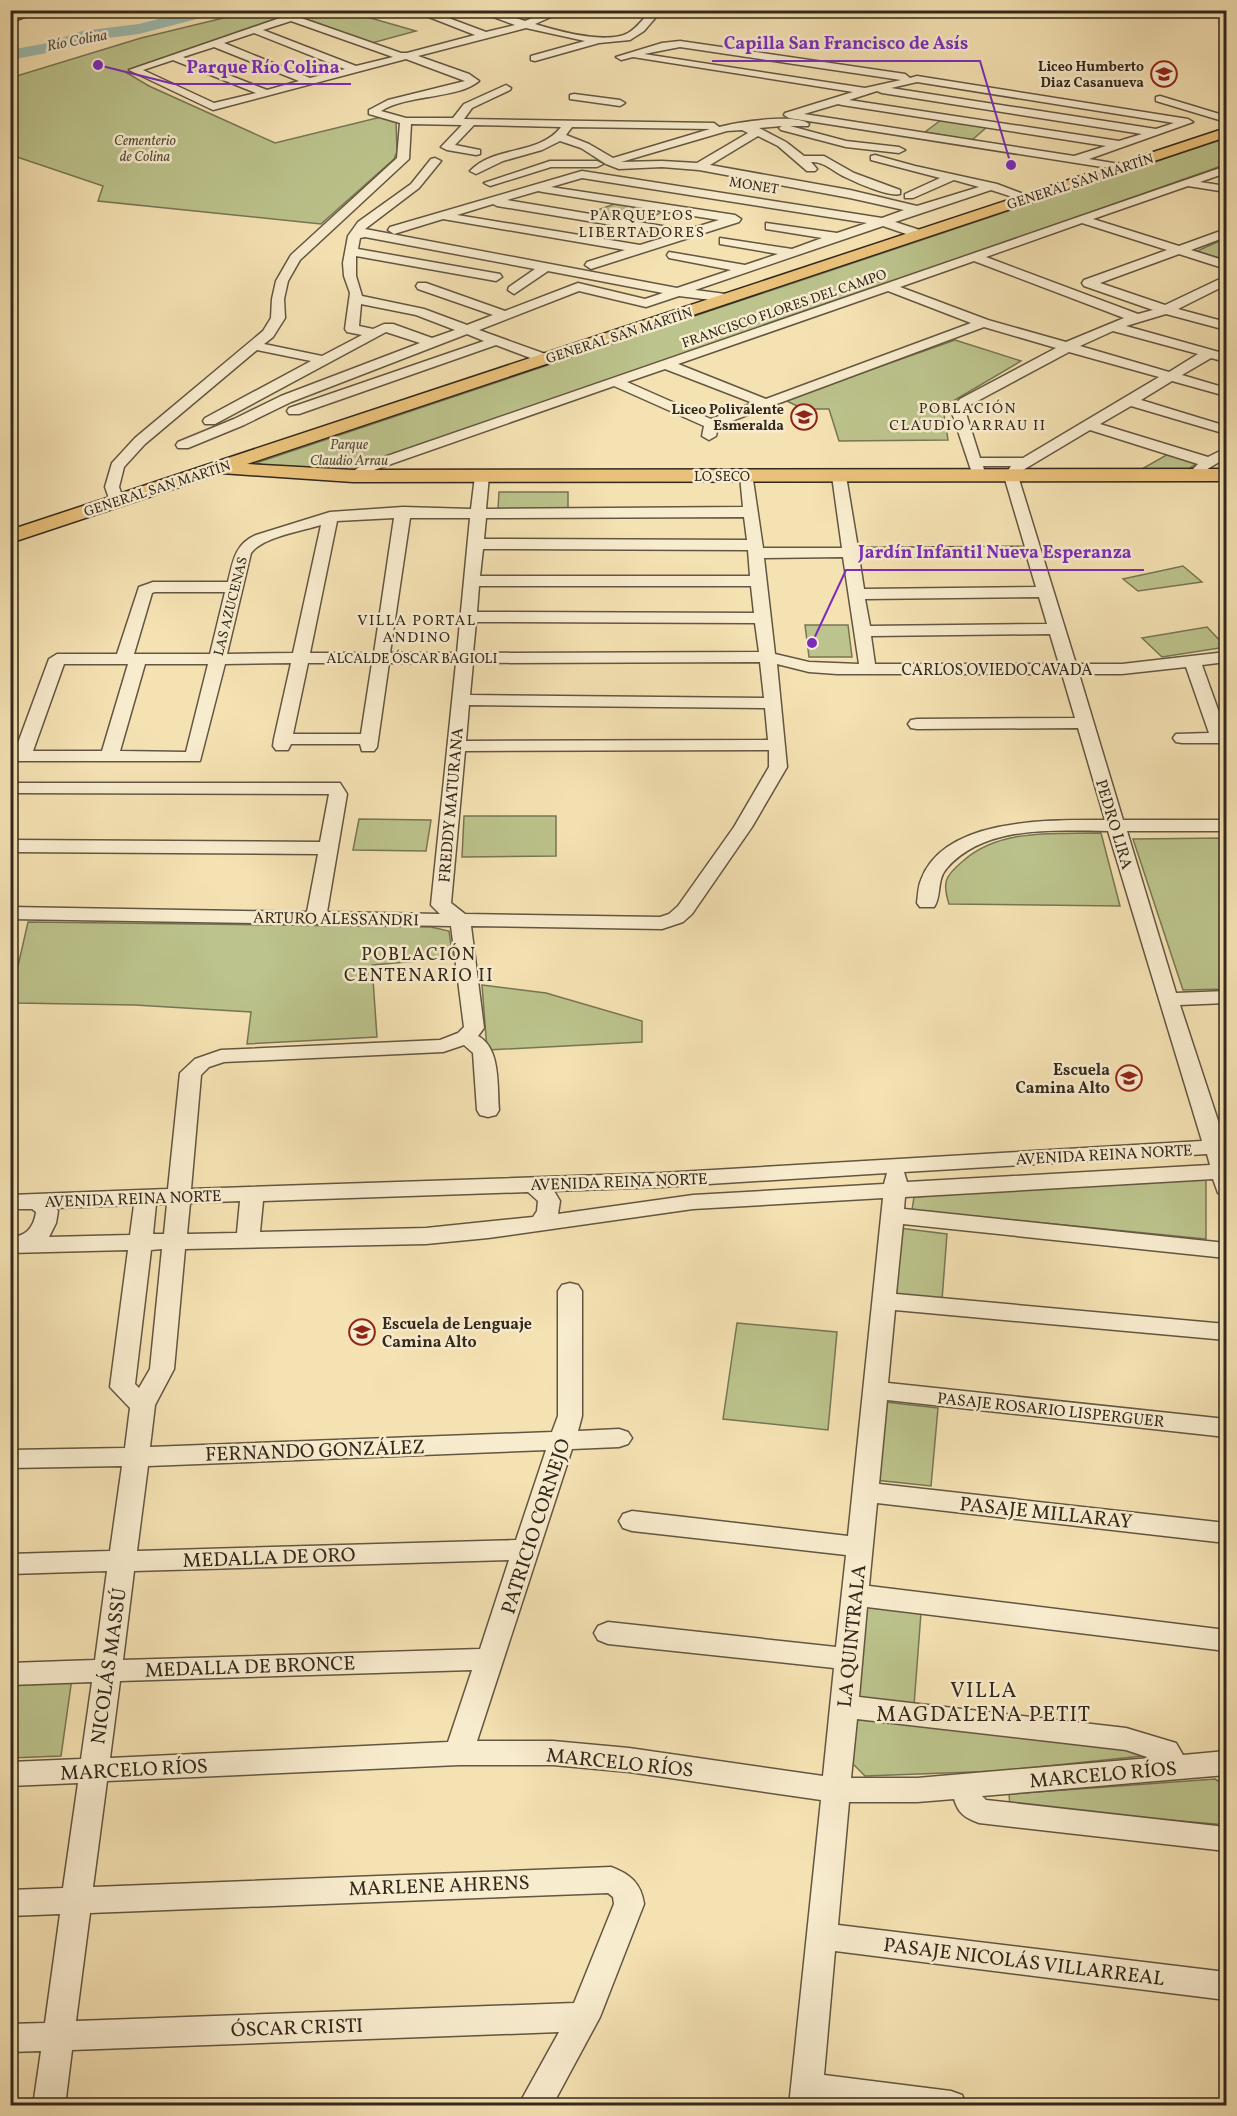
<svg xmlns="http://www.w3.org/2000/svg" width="1237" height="2116" font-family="Vollkorn,serif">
  <rect width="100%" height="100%" fill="#f5e2b3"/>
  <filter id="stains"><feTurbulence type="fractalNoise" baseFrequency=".00333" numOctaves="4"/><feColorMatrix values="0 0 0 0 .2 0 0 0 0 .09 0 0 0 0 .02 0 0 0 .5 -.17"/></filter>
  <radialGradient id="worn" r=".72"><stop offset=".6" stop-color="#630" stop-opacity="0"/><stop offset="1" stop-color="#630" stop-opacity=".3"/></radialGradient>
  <g fill="#bcc38c" stroke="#777654" stroke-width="1.5">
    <path d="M323 10 346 11 416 31 372 43 303 18Z"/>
    <path d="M252 11H312L127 73 149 86 275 143 385 116 396 121 397 152 394 159 321 224 98 201 103 186 11 155 10 78 141 38Z"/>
    <path d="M941 120 987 127 972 140 925 132Z"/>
    <path d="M1226 138V164L1213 169 352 472 281 469 256 463Z"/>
    <path d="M617 203 663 211 641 225 584 215Z"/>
    <path d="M1226 238V260L1197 251Z"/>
    <path d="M955 340 1021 361 943 407 948 440 839 441 829 409H803L785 400Z"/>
    <path d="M1170 453 1200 461 1187 470H1140Z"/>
    <path d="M499 492H568V509H498Z"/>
    <path d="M1183 566 1202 582 1138 591 1123 579Z"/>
    <path d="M805 625H848L852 657H809Z"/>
    <path d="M1207 627 1226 647 1162 657 1142 638Z"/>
    <path d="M464 816H556V856L462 857Z"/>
    <path d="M359 819 431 820 426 851 353 850Z"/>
    <path d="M1101 833 1120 906 949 904C942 882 945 876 963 861 1000 828 1055 834 1101 833Z"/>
    <path d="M1226 838V989L1183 990 1133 839Z"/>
    <path d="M28 922 431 927 449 931 453 958 372 965 377 1037 247 1044 251 1012 135 1005 16 1003 13 988Z"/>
    <path d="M482 985 546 993 642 1021V1042L487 1050Z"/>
    <path d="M1206 1178V1239L912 1210 914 1197Z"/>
    <path d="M899 1228 947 1234 942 1300 889 1294Z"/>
    <path d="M737 1323 837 1332 828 1430 723 1419Z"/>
    <path d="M885 1402 938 1408 931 1486 875 1480Z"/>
    <path d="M864 1605 921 1613 914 1705 852 1697Z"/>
    <path d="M72 1678 61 1756 11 1758V1682Z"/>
    <path d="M853 1719 1122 1748 1143 1756 999 1771 865 1776 853 1764Z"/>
    <path d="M1215 1779 1226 1786V1825L1010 1806 1009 1794Z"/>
  </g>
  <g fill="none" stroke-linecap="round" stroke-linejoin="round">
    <path fill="#9dbdb1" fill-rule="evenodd" d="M193 10H222L220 13 139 34 85 41 57 51 10 60V50L47 43 82 31 139 24Z"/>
    <g stroke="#635642" stroke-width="3">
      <g id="minor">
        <path d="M303 10H319L301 18 401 53H407L475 35 411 10H427L486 32 515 25 475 10H491L525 21 552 10H567L535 24C558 31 606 45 628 33 637 28 643 19 651 10H662L644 31 630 40 599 43 535 61 531 60V56L585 41 526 28 418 56 469 74 479 81C458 99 408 94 381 111L406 118H453L464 104 506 85 511 88 510 90 472 108 464 119 714 123 719 127C737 122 796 113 809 124L808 126H790L846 141 899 147 905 150 899 153 846 147 781 130 779 128 782 126 759 128 786 142 804 156H824L854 173 900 190V194C889 197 857 183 845 177 834 172 824 161 811 162L817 169 815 171H807L778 146 758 136 710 165 850 190 917 206 979 187 954 180 913 198H905V194L940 178 871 160V156L875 155 915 166 997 184 1034 198 1028 202 991 190 895 222 923 231V237H915L883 226 695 290 733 295 734 298 728 302 679 296 646 307 579 291 479 330 551 356 553 359 551 362H541L496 345 299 414H289L287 411 289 408 484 341 467 334 291 402 244 425 188 448H178L176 445 178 442 234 419 281 396 420 343 386 332 215 424H205L203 421 205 418 311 361 257 350 145 444 124 467 119 487 124 501 121 504H111L105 487 112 463 135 438 263 331 271 318 272 299 276 281 291 255 397 158 400 123 369 114V110L388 100 465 81 406 59 213 110 129 70ZM291 21 393 57 356 66 263 30ZM254 33 345 69 310 78 224 43ZM214 47 299 81 267 90 183 57ZM173 60 256 93 214 103 143 70ZM411 124 462 125 441 147 447 150 476 155 480 154V150L455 145 474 125 561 127C539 156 494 145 470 171L476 174 503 161 542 150 560 141 581 148 606 164 619 169 662 167 699 170 850 198 904 210 882 218 582 171 390 227 388 230 394 234 443 219 625 250 587 262 585 265 591 269 739 222 741 219 735 215 551 187 582 178 867 223 837 233 766 223V229L822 238 792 249 720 238V244L778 254 745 265 669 252 667 255 669 258 731 270 677 288 365 229 419 188 441 161 435 158 431 159 411 184 358 222 348 236 343 263 344 276 350 293 345 329 347 332 362 335 322 356 264 344 273 337 285 318 284 299 288 281 300 260 409 159ZM572 127 710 129 613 158 589 144 566 135ZM742 130 748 133 697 163 662 161 621 162 727 131ZM538 191 543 192 719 220 686 230 507 200ZM493 204 497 206 672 235 640 245 457 215ZM365 237 535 269 509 287 508 290 514 294 548 271 663 293 645 299 578 283 505 311 426 283H418L416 286 418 289 493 315 467 325 424 309 362 296 356 276V256L496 281 502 277 500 274 358 249 360 238ZM361 304 416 315 455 330 432 338 393 324H384L373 329 359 326Z"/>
        <path d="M680 41 905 74 910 78 917 76 1188 119 1193 122 1089 159 1125 165 1127 167 1121 170 789 118 784 115 785 113 853 92 633 57 621 60 616 57 662 43ZM680 47 901 80 865 88 644 54ZM917 82 1174 123 1156 129 891 88ZM877 91 882 93 1142 134 1119 141 849 100ZM838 104 842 105 1106 146 1074 156 804 114Z"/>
        <path d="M574 94 620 100 625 103 620 106 570 99V95Z"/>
        <path d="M1160 96 1226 116V122L1156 101V97Z"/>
        <path d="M550 161H597L603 164 597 167H551L490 186 484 183Z"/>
        <path d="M1226 166V173L1200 182 1226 186V192L1188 186 1093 219 1179 246 1226 229V237L1191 250 1226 261V269L1179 254 1100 283 1165 305 1226 276V285L1178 309 1226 322V330L1166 314 1126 326 1226 354V362L1211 358 1182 375 1226 388V396L1172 381 1141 400 1226 426V434L1131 406 1100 424 1208 457 1226 448V458L1199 474 1192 470 1198 464 1090 430 1023 470 1018 476 1076 664H1122L1226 652V662L1202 665 1226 732V743H1182L1176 742 1173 738 1176 734 1209 733 1186 667 1122 674H1079L1123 820H1226V831H1127L1176 993 1226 991V1003L1180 1005 1224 1139H1226V1195L1218 1193 1213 1179 905 1197 904 1209 1226 1243V1258L903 1224 896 1294 1226 1324V1340L895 1310 888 1383 1226 1419V1437L887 1400 879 1484 1226 1523V1543L877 1503 869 1586 1226 1630V1651L867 1607 859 1697 1126 1728 1176 1743 1183 1755 1226 1751V1775L982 1796 986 1800 1226 1827V1851L979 1823C965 1818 958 1813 954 1799L917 1802H849L838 1925 1226 1972V2000L835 1951 824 2075 951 2091 962 2095 967 2106H789L821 1800 629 1772 553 1765H459L107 1781 93 1887 611 1867C630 1874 641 1883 644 1904L600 2017 552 2106H518L559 2032 72 2050 65 2106H33L41 2051 10 2052V2024L45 2023 60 1914 10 1916V1890L63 1888 78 1783 10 1786V1762L81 1759 92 1682 10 1685V1663L95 1660 107 1571 10 1574V1554L110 1551 122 1466 10 1468V1450L125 1448 130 1408 110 1387 128 1250 10 1253V1237C26 1237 34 1227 36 1212L32 1209H10V1195L168 1189 180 1073 195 1059 221 1050 440 1040 458 1033 464 1027 451 926 10 919V907L307 912 318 854 10 852V840L320 842 329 794 10 793V783H340L347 794 327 912 440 914 431 905 456 663H389L377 747 374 751H362L360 744H291L288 750H276L273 746 274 739 291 663 225 664 200 761H10V751H15L49 659 57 654H117L139 587 153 582H228C233 561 235 544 256 535L330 512 403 507 471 509 475 476 482 472 489 476 486 509 743 507 740 476 742 473H752L763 548H842L832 476 839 472 846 476 858 548 1025 547 1004 476 1011 466H983L986 476 984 479H974L951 410 960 399 1056 348 984 327 718 426 716 436 709 440 702 436 704 426 614 386 374 470 358 479H348L346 476 364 464ZM1082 223 1167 250 1084 280 1082 283 1084 286 1153 310 1138 314 986 257ZM974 261 1124 318 1066 342 988 320 900 287ZM888 291 971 323 766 399 678 364ZM1113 331 1198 354 1169 372 1080 346ZM1069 352 1159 377 1023 458H980L965 410 970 405ZM665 369 753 403 711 419 627 382ZM744 517 747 540 484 539 486 518ZM394 518 374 653H310L337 521ZM410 518H470L457 653H390ZM321 525 293 653 227 654 251 553C263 537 302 531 321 525ZM483 549 748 550 750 576H480ZM843 557 859 664 809 662 775 654 764 558ZM859 557H1027L1036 587 864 589ZM479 586H751L754 613 477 612ZM155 592H225L210 654H134L152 593ZM1039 597 1047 624 870 626 865 599ZM476 622 755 623 759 652 473 653ZM1050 634 1059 664H875L871 636ZM760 662 764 698 470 695 473 663ZM308 663H372L361 734H293ZM64 664H128L102 751H33ZM145 664H208L186 752 120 751ZM777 664 809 672 837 674H1062L1075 718 917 719 911 720 908 724 911 728 917 729 1078 728 1105 820C1051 820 944 817 921 880 918 887 918 896 917 903L920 907H934C942 896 936 880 947 868 986 824 1055 831 1108 831L1202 1141 661 1173 191 1189 201 1075 209 1067 224 1062 443 1052 464 1045 473 1053 477 1110 480 1115 488 1117 496 1115 499 1110C497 1087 501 1048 478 1036L484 1028 471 926 662 929 683 922 692 914 752 827 787 767ZM469 705 765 708 768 740 466 741ZM769 750V767L734 827 678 906 669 914 660 917 465 914 451 903 465 751ZM1207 1154 1210 1165 907 1182 904 1172ZM887 1173 884 1184 693 1195 558 1214 560 1201 554 1191 661 1187ZM528 1192 538 1201 537 1211 533 1217 426 1228 260 1232 263 1201ZM883 1198 848 1536 632 1511 623 1514 619 1521 623 1528 632 1531 846 1555 836 1647 608 1622 598 1626 594 1633 598 1640 608 1644 834 1668 823 1776 629 1748 553 1741H477L572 1449 619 1447 628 1444 632 1438 628 1432 619 1429 578 1431 582 1416V1291L578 1285 570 1283 562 1285 558 1291V1416L552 1432 150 1447 155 1405 174 1369 185 1249 426 1244 488 1238 693 1209ZM240 1201 237 1233 187 1234 190 1203ZM156 1204H167L164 1234H153ZM134 1205 130 1235 49 1237 56 1223 58 1211 56 1208ZM162 1249 150 1369 139 1388 135 1384 151 1250ZM546 1450 516 1540 137 1551 148 1466ZM509 1560 480 1649 123 1660 134 1571ZM472 1670 448 1742 110 1758 120 1681ZM857 1719 1126 1750 1150 1758 917 1778H851ZM608 1893 613 1897 614 1904 574 2003 76 2021 90 1913Z"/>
      </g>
    </g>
    <g stroke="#32281c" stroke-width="3">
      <path id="major" d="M1226 128V137L247 464 353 470 1226 469V481L353 482 221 473 10 543V530Z"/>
    </g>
    <g stroke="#32281c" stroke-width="2">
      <path id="highway" d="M21 10H44L10 23V14Z"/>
    </g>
    <use href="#minor" fill="#f8ecce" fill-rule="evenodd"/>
    <use href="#major" fill="#eac17a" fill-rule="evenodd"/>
    <use href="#highway" fill="#eac17a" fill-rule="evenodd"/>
  </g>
  <defs>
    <g id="school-ring" transform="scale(1.35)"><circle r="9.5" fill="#f8ecce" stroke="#8f2418" stroke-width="1.5"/><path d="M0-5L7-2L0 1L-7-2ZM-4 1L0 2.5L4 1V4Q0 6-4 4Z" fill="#8f2418"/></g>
  </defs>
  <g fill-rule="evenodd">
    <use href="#school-ring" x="1164" y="74"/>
    <use href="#school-ring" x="804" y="417"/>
    <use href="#school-ring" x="1129" y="1078"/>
    <use href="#school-ring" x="362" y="1332"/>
  </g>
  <g text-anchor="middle" stroke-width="5" stroke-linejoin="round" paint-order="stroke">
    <g font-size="14" font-weight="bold" fill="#32281c" stroke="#f8ecce" text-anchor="end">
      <text x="1144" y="71">Liceo Humberto<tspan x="1144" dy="16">Diaz Casanueva</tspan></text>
      <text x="784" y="414">Liceo Polivalente<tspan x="784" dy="16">Esmeralda</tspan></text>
    </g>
    <g font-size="14" font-style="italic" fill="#544f38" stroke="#f8ecce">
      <text x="145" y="145">Cementerio<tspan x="145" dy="16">de Colina</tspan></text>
      <text x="349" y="449">Parque<tspan x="349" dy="16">Claudio Arrau</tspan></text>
    </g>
    <g font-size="14" fill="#32281c" stroke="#f8ecce">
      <text transform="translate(1080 181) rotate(-18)" y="5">GENERAL SAN MARTÍN</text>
      <text transform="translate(754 185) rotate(9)" y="5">MONET</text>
      <text transform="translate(784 308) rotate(-19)" y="5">FRANCISCO FLORES DEL CAMPO</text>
      <text transform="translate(619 335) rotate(-18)" y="5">GENERAL SAN MARTÍN</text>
      <text x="722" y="481">LO SECO</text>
      <text transform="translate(157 488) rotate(-18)" y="5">GENERAL SAN MARTÍN</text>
      <text transform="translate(230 606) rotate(-76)" y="5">LAS AZUCENAS</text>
      <text x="412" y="663">ALCALDE ÓSCAR BAGIOLI</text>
    </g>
    <g font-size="15" font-style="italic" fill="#4d4d41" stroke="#f8ecce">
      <text transform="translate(77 40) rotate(-11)" y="5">Río Colina</text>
    </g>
    <g font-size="15" letter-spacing="1.5" fill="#32281c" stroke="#f8ecce">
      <text x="642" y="220">PARQUE LOS<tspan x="642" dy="17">LIBERTADORES</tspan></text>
      <text x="968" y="413">POBLACIÓN<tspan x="968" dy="17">CLAUDIO ARRAU II</tspan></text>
      <text x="417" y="625">VILLA PORTAL<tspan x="417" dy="17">ANDINO</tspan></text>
    </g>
    <g font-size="16" fill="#32281c" stroke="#f8ecce">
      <text x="997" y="675">CARLOS OVIEDO CAVADA</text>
      <text transform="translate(450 805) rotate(-85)" y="6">FREDDY MATURANA</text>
      <text transform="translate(1115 824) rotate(73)" y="6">PEDRO LIRA</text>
      <text transform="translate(336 918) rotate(1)" y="6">ARTURO ALESSANDRI</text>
      <text transform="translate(1104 1154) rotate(-3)" y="6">AVENIDA REINA NORTE</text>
      <text transform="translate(619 1181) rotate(-2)" y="6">AVENIDA REINA NORTE</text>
      <text transform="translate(133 1198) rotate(-2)" y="6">AVENIDA REINA NORTE</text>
      <text transform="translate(1051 1409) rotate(6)" y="6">PASAJE ROSARIO LISPERGUER</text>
    </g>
    <g font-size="16" font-weight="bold" fill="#32281c" stroke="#f8ecce" text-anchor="end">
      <text x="1110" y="1075">Escuela<tspan x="1110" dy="18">Camina Alto</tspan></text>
      <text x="382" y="1329" text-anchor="start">Escuela de Lenguaje<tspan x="382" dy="18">Camina Alto</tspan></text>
    </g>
    <g font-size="18" letter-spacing="1.5" fill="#32281c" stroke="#f8ecce">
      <text x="419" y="960">POBLACIÓN<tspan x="419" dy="21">CENTENARIO II</tspan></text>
    </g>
    <g font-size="20" fill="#32281c" stroke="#f8ecce">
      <text transform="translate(315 1450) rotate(-2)" y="7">FERNANDO GONZÁLEZ</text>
      <text transform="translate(1046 1512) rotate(6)" y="7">PASAJE MILLARAY</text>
      <text transform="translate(535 1526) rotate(-72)" y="7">PATRICIO CORNEJO</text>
      <text transform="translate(269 1557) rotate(-2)" y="7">MEDALLA DE ORO</text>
      <text transform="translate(851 1636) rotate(-84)" y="7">LA QUINTRALA</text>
      <text transform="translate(108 1666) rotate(-82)" y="7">NICOLÁS MASSÚ</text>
      <text transform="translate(250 1666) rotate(-2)" y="7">MEDALLA DE BRONCE</text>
      <text transform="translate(620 1762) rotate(6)" y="7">MARCELO RÍOS</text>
      <text transform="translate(134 1769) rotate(-3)" y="7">MARCELO RÍOS</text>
      <text transform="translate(1103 1774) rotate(-5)" y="7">MARCELO RÍOS</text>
      <text transform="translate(439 1885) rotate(-2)" y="7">MARLENE AHRENS</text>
      <text transform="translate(1024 1961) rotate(7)" y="7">PASAJE NICOLÁS VILLARREAL</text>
      <text transform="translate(297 2027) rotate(-2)" y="7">ÓSCAR CRISTI</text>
    </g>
    <g font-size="21" letter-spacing="1.5" fill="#32281c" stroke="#f8ecce">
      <text x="984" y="1697">VILLA<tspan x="984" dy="24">MAGDALENA PETIT</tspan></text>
    </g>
  </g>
  <path fill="none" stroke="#7b2cbf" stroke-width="2" d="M1011 165L980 61H712M98 65L174 84H351M812 643L846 570H1144"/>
  <g fill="#7b2cbf" stroke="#f8ecce" stroke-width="2">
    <circle cx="1011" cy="165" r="6"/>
    <circle cx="98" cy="65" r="6"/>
    <circle cx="812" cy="643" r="6"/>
  </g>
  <g font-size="18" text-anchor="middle" font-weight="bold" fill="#7b2cbf" stroke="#f8ecce" stroke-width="5" stroke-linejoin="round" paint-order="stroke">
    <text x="846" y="49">Capilla San Francisco de Asís</text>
    <text x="263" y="73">Parque Río Colina</text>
    <text x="995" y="558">Jardín Infantil Nueva Esperanza</text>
  </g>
  <rect width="1237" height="2116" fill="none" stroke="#f5e2b3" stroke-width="36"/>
  <rect x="12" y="12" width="1213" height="2092" fill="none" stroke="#32281c" stroke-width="3"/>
  <rect x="18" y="18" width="1201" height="2080" fill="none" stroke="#32281c" stroke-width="1.5"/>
  <rect width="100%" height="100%" filter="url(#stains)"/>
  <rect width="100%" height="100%" fill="url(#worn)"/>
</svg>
